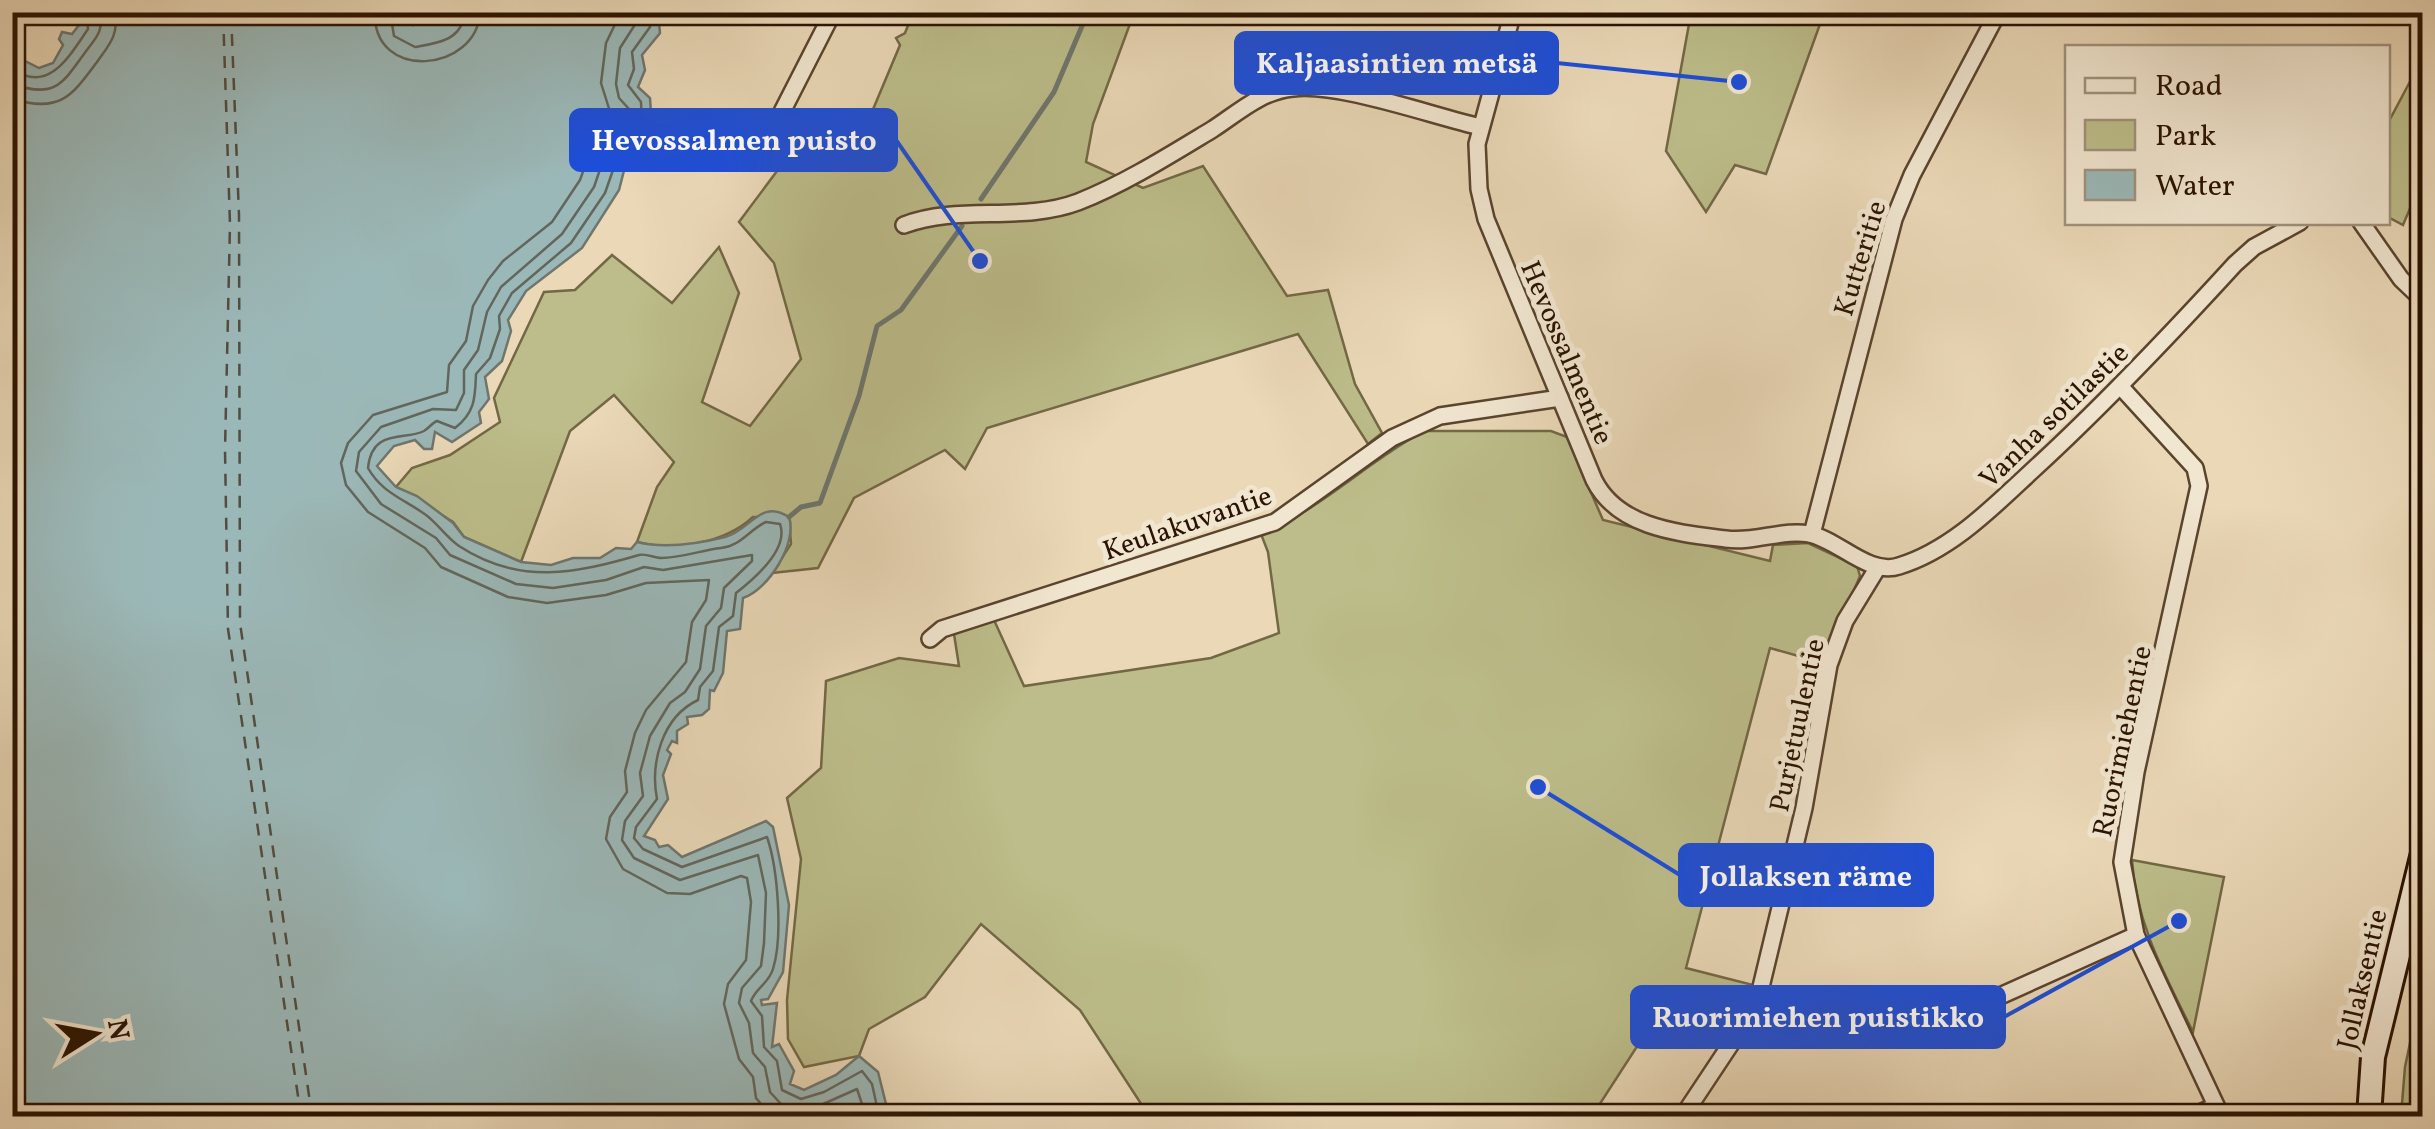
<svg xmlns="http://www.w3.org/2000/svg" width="2435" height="1129" font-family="Vollkorn,serif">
  <rect width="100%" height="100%" fill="#ead8b7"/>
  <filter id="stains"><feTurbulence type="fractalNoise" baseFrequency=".002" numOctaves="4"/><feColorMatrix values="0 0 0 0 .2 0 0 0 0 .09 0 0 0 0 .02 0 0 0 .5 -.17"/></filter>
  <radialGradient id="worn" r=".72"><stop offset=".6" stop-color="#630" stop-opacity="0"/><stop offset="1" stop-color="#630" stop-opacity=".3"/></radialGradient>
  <g fill="#bcbd8a" stroke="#736845" stroke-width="2.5">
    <path d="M913 13H1134L1093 124 1086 162 1143 188 1203 166 1287 296 1328 290 1355 384 1382 433 1368 444 1298 334 987 428 965 469 945 450 854 498 818 568 772 573 791 544 789 517H753C725 543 675 552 637 542L657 487 674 462 614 395 570 431 521 562 464 537 453 522 396 487 412 468 450 455 500 422 494 398 544 292 575 290 612 255 672 303 719 247 739 293 702 402 750 426 801 359 774 263 739 222 795 147 848 169 900 45 896 38 905 33Z"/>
    <path d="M1691 13H1824L1766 174 1735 165 1706 212 1666 151Z"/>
    <path d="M2422 59V180L2403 225 2388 217V123Z"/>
    <path d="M1424 431H1551L1567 437 1603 520 1770 561 1773 545 1808 543 1857 566 1860 576 1823 663 1770 648 1686 968 1761 987 1735 1036 1671 994 1592 1116H1149L1080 1010 981 924 925 997 869 1029 859 1056 804 1067 788 1039 787 1000 801 859 787 798 821 768 826 681 899 658 959 666 954 634 994 620 1024 686 1211 658 1279 633 1268 552 1261 534C1320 510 1367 462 1424 431Z"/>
    <path d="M2132 860 2224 877 2193 1032C2165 975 2136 924 2132 860Z"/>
    <path d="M2422 986V1116H2401L2405 1067Z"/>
  </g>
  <path fill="#9bb8b8" stroke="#6e766e" stroke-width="2.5" d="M410 12 413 25 434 21 448 12 658 13 660 33 642 55 645 70 638 87 650 98 652 128 628 155 619 190 582 248 526 291 508 320 511 331 502 361 485 377 489 399 479 412 481 423 452 442 435 432 432 449H424L415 440 394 446 377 466 396 487 417 496 453 523 464 537 521 562 551 565 573 558H600L616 548 631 549 637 542C666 549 697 544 725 537 750 531 760 498 789 517 798 543 768 590 743 598L740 629 727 631 723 673 714 691 710 690 709 709 702 715 687 717 688 724 677 731V743L672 741 667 750 671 754 663 775 668 799 644 836 655 840 659 847 668 845 682 857 766 821 773 827 789 905 783 972 768 999 761 1000 762 1005 777 1003 772 1047 779 1044 794 1071 790 1084 804 1090 836 1075 859 1056 878 1072 889 1116H13V55L39 68 53 63 63 45 59 39 62 32 72 34 79 25 75 13Z"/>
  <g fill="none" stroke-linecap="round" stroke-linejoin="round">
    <g stroke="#62665c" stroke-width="2.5">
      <path d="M375 12C372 82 477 73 480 12"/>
      <path d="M390 12 394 36 415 47C439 43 462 40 465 12"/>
      <path d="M621 12 606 43 601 83 612 118 596 135 580 180 552 222 503 261 488 280 473 306 466 341 449 365 447 392 373 415 348 443 341 463 346 485 368 512 425 548 441 567 508 597 547 603 606 595 646 583 709 580 706 600 692 622 686 662 646 710 635 733 625 771 627 792 610 817 606 839 623 869 667 893 690 894 741 876 747 878 751 902 746 960 728 984 724 1004 739 1059 753 1077 756 1098 771 1116"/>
      <path d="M636 12V23L620 48 616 84 619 98 630 110V122L609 143 594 187 562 234 501 287 487 312 478 350 464 370V393L456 410 433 409 381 427 359 452 356 471 381 504 436 538 450 555 516 584 553 588 606 580 644 567 663 570 752 555V561L724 588 721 608 706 626 700 669 685 692 670 703 650 736 640 773 643 796 625 821 622 840 634 858 680 880 758 855 766 893 764 943 761 966 742 988 739 1003 749 1023 753 1053 765 1067 770 1092 781 1104 805 1112 857 1089 866 1116"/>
      <path d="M648 12 650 27 632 52 634 69 628 85 641 102 642 127 620 150 605 193 571 243 512 293 499 316 500 329 490 358 476 374C475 396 476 412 455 428L437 421C432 423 429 428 424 431 404 441 372 428 368 468 382 493 404 499 426 515 438 524 447 538 459 546 520 586 577 573 639 555 646 553 654 558 661 558 681 558 702 550 721 548 741 546 750 529 766 522L780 524C789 549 754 579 736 593L733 616 719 627 713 671 700 687 698 700C662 717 650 763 657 799L636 827 634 838 643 849 682 867 767 837C778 869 783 937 773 969 769 983 756 988 751 1001L762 1016 764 1047 777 1061 782 1090 801 1099 824 1092 862 1071 872 1084 879 1116"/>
      <path d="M12 68C48 96 70 55 88 29L86 12"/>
      <path d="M12 84C54 98 61 86 84 54 94 39 105 33 99 12"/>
      <path d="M12 99C60 113 71 97 97 62 109 45 119 35 115 12"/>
    </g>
    <g stroke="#6e766e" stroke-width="5">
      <path d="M981 199 1054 92 1088 12"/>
      <path d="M789 517 801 507 820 503 859 396 877 326 901 310 962 226"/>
    </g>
    <g stroke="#524d40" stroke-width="2.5" stroke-dasharray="12 10" stroke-linecap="butt">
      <path d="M223 12 230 224 225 450 228 629 301 1116"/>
      <path d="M231 12 239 215 240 623 312 1116"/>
    </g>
    <g stroke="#5a442e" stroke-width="20">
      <g id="minor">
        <path d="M1513 12 1477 144 1479 189 1486 219 1594 480C1618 528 1678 533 1726 539 1754 543 1784 529 1809 534 1838 539 1868 576 1899 566 1952 550 1995 505 2034 469 2105 404 2170 335 2235 264L2254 247 2300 222"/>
        <path d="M762 151 833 12"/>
        <path d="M2361 222 2401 279 2422 299"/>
        <path d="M904 225C959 204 1022 223 1078 202 1124 184 1170 155 1213 129 1239 112 1261 91 1293 88 1339 82 1432 116 1481 127"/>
        <path d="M2121 387 2195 468 2199 486 2136 772 2122 862 2136 935 2221 1116"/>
        <path d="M1812 534 1894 219 1912 175 1998 12"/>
        <path d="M930 639 942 629 1275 522 1392 438 1440 416 1560 398"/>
        <path d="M1752 1012 1922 1031 2136 935"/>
        <path d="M1683 1116 1752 1012 1761 987 1804 808 1829 665 1845 621 1878 567"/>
        <path d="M2193 1116 2216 1106"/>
      </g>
    </g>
    <g stroke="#2a1300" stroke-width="28">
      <path id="secondary" d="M2369 1116 2373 1057 2422 857"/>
    </g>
    <use href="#minor" stroke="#f1e6d0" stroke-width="15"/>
    <use href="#secondary" stroke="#f1e6d0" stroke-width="22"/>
  </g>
  <g text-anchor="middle" stroke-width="10" stroke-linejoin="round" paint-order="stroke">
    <g font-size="28" fill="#2a1300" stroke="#f1e6d0">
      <text transform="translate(1859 258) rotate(-73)" y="10">Kutteritie</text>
      <text transform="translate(1568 352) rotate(67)" y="10">Hevossalmentie</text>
      <text transform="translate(2053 415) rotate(-44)" y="10">Vanha sotilastie</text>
      <text transform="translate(1187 522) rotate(-19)" y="10">Keulakuvantie</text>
      <text transform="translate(1796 725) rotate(-78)" y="10">Purjetuulentie</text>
      <text transform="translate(2121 741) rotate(-78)" y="10">Ruorimiehentie</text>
      <text transform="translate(2361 979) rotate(-77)" y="10">Jollaksentie</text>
    </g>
  </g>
  <path fill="none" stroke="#1d4ed8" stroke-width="4" d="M1739 82L1557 63M980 261L896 140M1538 787L1680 875M2179 921L2004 1017"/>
  <g fill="#1d4ed8" stroke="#f1e6d0" stroke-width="4">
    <circle cx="1739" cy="82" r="10"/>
    <circle cx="980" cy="261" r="10"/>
    <circle cx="1538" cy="787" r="10"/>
    <circle cx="2179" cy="921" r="10"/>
  </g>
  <g fill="#1d4ed8" stroke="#1d4ed8" stroke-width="4">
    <rect x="1236" y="33" width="321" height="60" rx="10"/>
    <rect x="571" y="110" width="325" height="60" rx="10"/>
    <rect x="1680" y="845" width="252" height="60" rx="10"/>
    <rect x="1632" y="987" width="372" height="60" rx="10"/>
  </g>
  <g font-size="30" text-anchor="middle" font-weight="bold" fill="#fff">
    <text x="1397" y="73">Kaljaasintien metsä</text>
    <text x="734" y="150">Hevossalmen puisto</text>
    <text x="1806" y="886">Jollaksen räme</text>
    <text x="1818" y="1027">Ruorimiehen puistikko</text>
  </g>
  <rect width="2435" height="1129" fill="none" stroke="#ead8b7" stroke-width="50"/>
  <rect x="15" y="15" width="2405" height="1099" fill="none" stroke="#2a1300" stroke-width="5"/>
  <rect x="25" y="25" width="2385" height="1079" fill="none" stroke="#2a1300" stroke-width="2.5"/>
  <rect x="2065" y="45" width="325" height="180" fill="#f1e6d0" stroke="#a1927d" stroke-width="2.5"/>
  <rect x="2085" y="78" width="50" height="15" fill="#f1e6d0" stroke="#a1927d" stroke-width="2.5"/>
  <text x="2155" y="95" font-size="30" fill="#2a1300">Road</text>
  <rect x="2085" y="120" width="50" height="30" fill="#bcbd8a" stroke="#a1927d" stroke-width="2.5"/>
  <text x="2155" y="145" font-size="30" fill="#2a1300">Park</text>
  <rect x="2085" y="170" width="50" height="30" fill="#9bb8b8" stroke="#a1927d" stroke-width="2.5"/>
  <text x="2155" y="195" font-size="30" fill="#2a1300">Water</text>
  <g transform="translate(95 1034) rotate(79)" stroke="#f1e6d0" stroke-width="8" paint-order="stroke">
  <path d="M0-8L18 38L0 25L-18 38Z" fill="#2a1300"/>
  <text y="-15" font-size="28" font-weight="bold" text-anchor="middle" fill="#2a1300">N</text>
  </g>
  <rect width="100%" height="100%" filter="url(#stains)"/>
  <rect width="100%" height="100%" fill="url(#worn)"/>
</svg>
